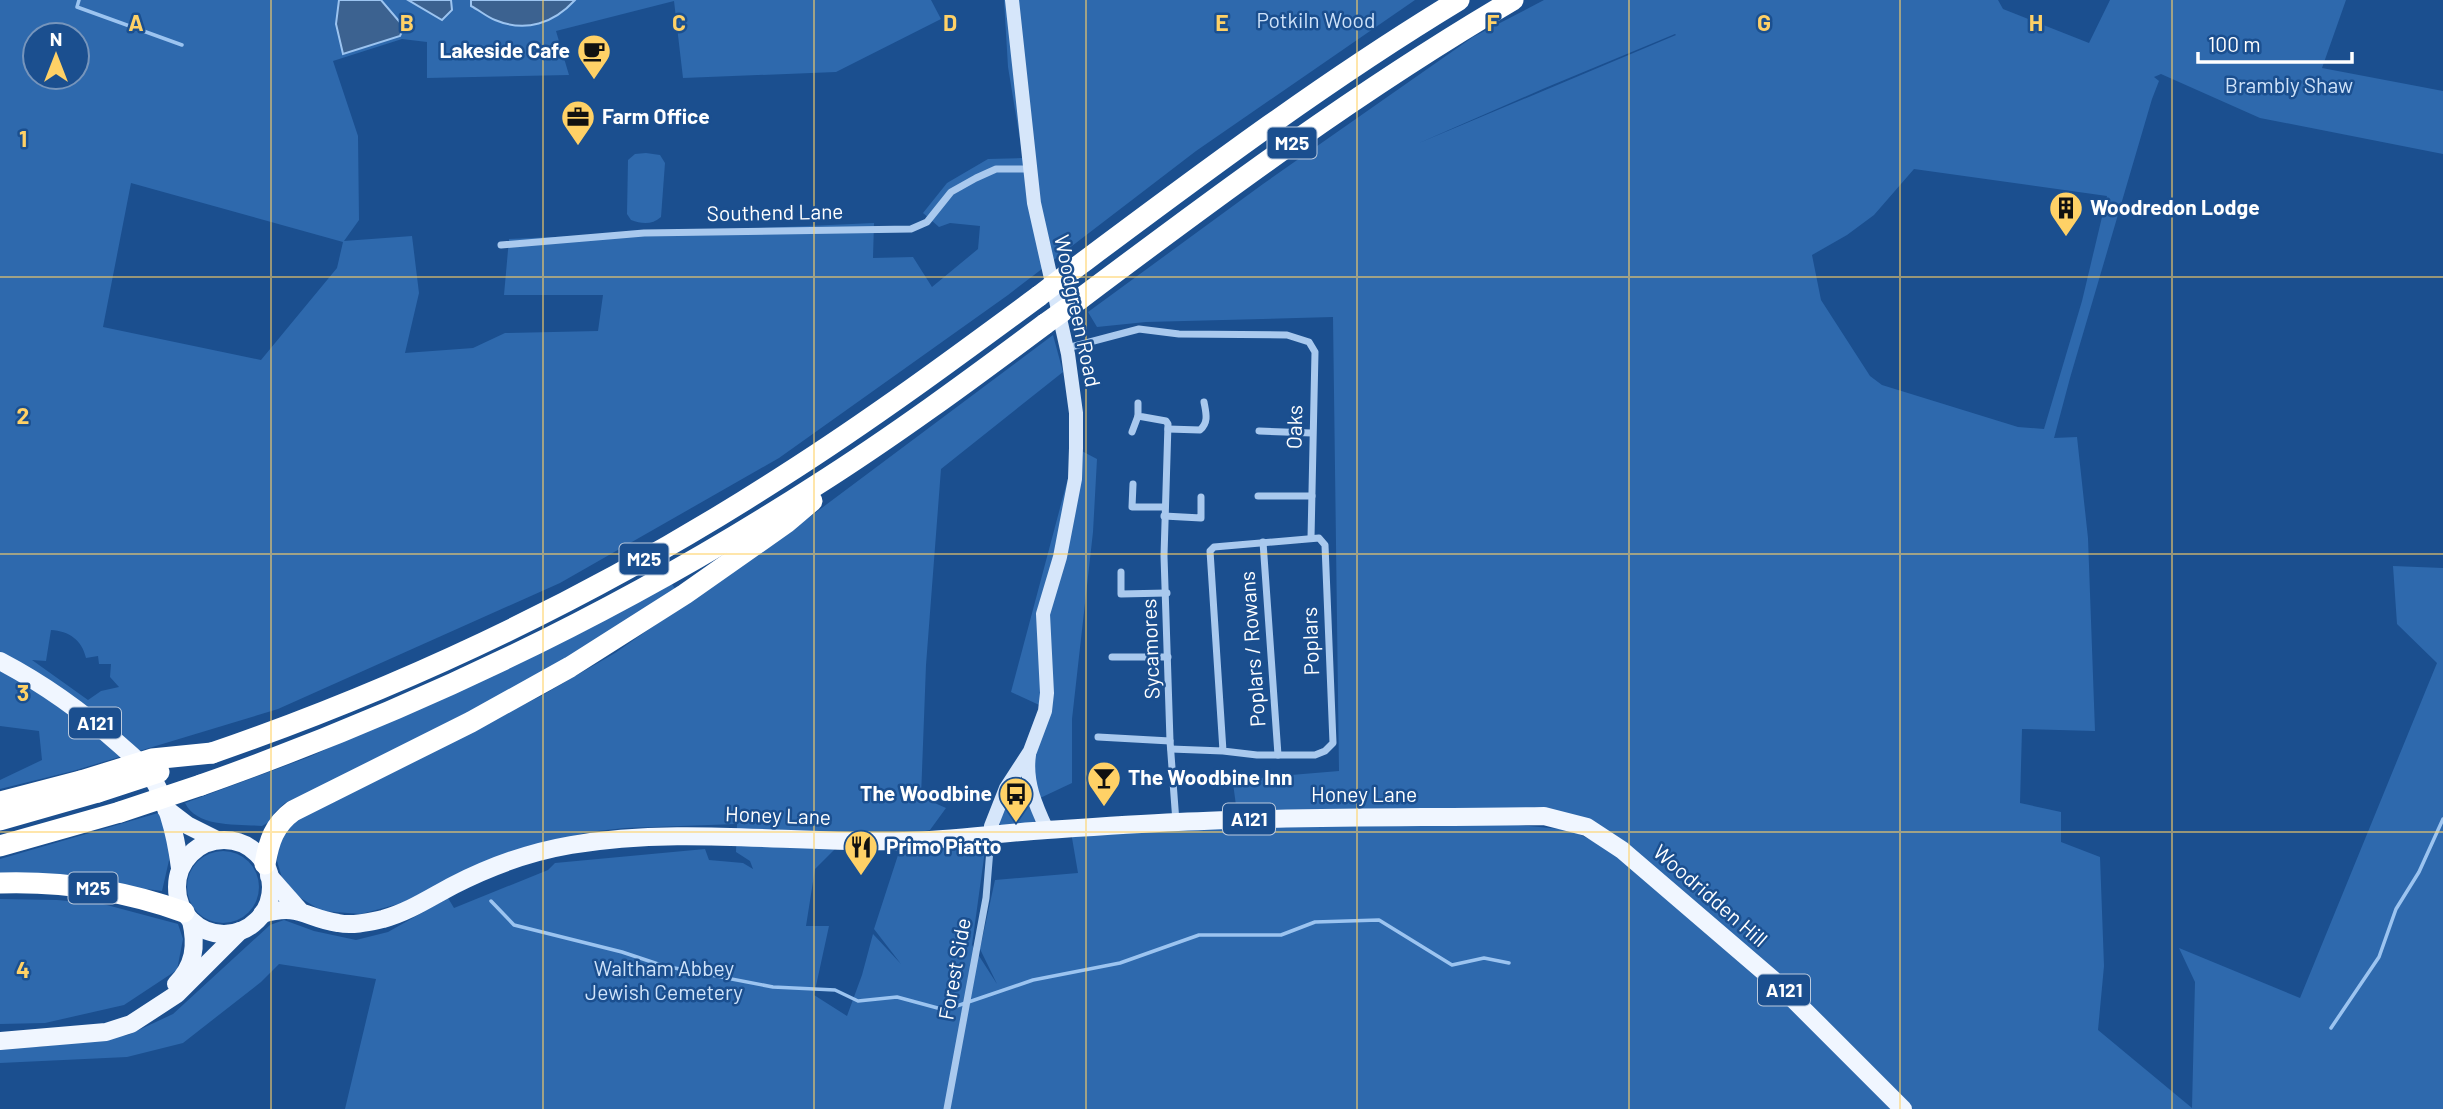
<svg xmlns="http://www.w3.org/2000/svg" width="2443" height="1109" font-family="Barlow,sans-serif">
  <rect width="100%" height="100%" fill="#1b4f8f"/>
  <g fill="#2e69ad" fill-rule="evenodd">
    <path d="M0 0H931L941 19 836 72 683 78 674 1 556 31 569 75 427 78V42L402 39 333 61 358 136 359 220 344 241 412 236 419 293 405 353 473 348 505 333 598 331 603 295H504L509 239 874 223 873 258 913 257 932 287 978 249 980 226 950 223 939 227 923 213 947 183 988 159 1023 158 1008 67 1004 0H1415L1196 151 1008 295 779 458 560 583 278 709 73 771 0 789V780L42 760 39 731 0 726ZM35 35H77V77H35ZM131 183 343 242 337 268 261 360 103 327ZM51 630C69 631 82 640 86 658L98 656 99 664H111L110 677 119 687 101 691 88 700 32 660 46 661Z"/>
    <path d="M1544 0H1998L2003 9 2089 43 2110 0H2346L2322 68 2443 91V154L2260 118 2161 74 2154 77 2159 81 2152 99 2070 378 2054 438 2077 437 2088 538 2095 731 2022 729 2020 803 2061 812V842L2100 857 2104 966 2098 1030 2192 1108 2195 982 2179 948 2300 998 2437 663 2397 624 2393 566 2443 568V1109H1912L1589 823 1258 813 1261 804 1237 813 1233 783 1267 777 1339 771 1333 317 1146 322 1097 327 1088 312 1263 184 1473 37ZM1675 34 1676 35 1419 143 1545 88ZM1914 169 2107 196 2082 301 2044 429 2018 427 1882 385 1870 376 1821 300 1812 255 1847 235 1874 215Z"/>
    <path d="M646 153 660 155 665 163 661 217C652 225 642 224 631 220L627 214 628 160 635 154Z"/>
    <path d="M1053 335 1063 372 941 469 926 665 921 797 946 808 930 830 911 834H850L815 869 806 926H829L814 995 847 1016 862 975 873 934 901 964 874 929 899 852 986 843 972 945 997 984 980 949 995 880 1078 873 1071 832 1180 828 1238 829 1355 823 1489 822 1570 830 1606 847 1800 1015 1891 1109H345L376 979 279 964 261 982 183 1043 127 1057 0 1063V1047H39L128 1035 173 1014 270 925 284 920 314 931 356 940 388 932 448 898 454 908 548 870 555 863 705 849 709 860 743 863 753 869 750 861 736 852 737 824 625 828 588 832 489 860 402 903 361 914 322 911 294 894 282 878 277 861 278 847 291 821 541 696 615 653 807 519Z"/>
    <path d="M1076 448 1097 459 1093 532 1072 719V783L1038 799 1032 754 1050 710 1011 692Z"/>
    <path d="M672 584 677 592 562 663 354 771 285 803 275 812 269 822 262 826C238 824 197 828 185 803L309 757 565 641Z"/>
    <path d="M1019 779 1025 787 1035 821 1030 824 1002 826 999 823 1006 800Z"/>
    <path d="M165 811 170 856 162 891 114 885 0 881V859Z"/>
    <circle cx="223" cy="887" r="36"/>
    <path d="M0 899 57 900 103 904 178 924 183 939 177 970 124 1005 45 1023 0 1024Z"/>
  </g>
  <g fill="#3c6290" stroke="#9cc4f0" stroke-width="2">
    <path d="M339 0H381L404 27 400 36 343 54 336 24Z"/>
    <path d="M408 0H451L452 10 442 20Z"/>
    <path d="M471 0H575C554 23 526 33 495 20 487 17 479 10 471 6Z"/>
  </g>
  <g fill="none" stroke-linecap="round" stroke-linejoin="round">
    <g stroke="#9cc4f0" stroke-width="3.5">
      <path d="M79 0 77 7 182 45"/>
      <path d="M491 901 514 925 622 952 664 966 773 987 835 990 858 1001 897 997 945 1010 1033 980 1120 963 1199 935H1281L1315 922 1379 920 1452 965 1484 958 1509 963"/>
      <path d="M2331 1028 2379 957 2396 909 2419 872 2443 819"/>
    </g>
    <g stroke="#a9c9ee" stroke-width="7">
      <path d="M501 245 644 233 911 229 927 222 951 192 976 178 996 169H1029"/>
      <path d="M1067 348 1139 329 1179 334 1287 335 1309 342 1315 352 1311 538"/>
      <path d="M1138 403V416L1166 421 1168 424 1164 556 1170 741 1176 822"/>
      <path d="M1168 429 1200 430C1209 422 1206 413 1204 402"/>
      <path d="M1259 431 1312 433"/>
      <path d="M1132 432 1138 416"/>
      <path d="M1133 484 1132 507H1165"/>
      <path d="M1258 496H1312"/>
      <path d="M1164 516 1201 518V497"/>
      <path d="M1263 542 1278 755"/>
      <path d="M1121 572V594L1167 593"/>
      <path d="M1112 657H1168"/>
      <path d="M1098 737 1170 741"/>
      <path d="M1171 749 1223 751 1257 755H1315L1325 751 1333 743 1325 545 1319 538 1214 547 1210 551 1223 751"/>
      <path d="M947 1109 986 898 991 837"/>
    </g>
    <g stroke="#d6e6fa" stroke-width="14">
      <path d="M1029 755C1025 782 1036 806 1047 830"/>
      <path d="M991 835V826L1006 788 1030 751 1045 711 1047 693 1043 614 1060 557 1075 479 1076 448V413L1068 354 1034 203 1012 0"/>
    </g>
    <g stroke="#f0f6ff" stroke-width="18">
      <path d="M0 661C44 684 83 712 120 745 130 754 143 764 151 776 168 802 176 837 180 868"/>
      <path d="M166 809 187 825 217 840"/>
      <circle cx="224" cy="887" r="47"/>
      <path d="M269 876 299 910"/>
      <path d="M262 914C300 903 305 918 338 923 353 926 369 922 383 919 409 912 431 897 454 885 491 866 530 852 571 845 682 826 793 844 904 841 952 840 999 833 1047 830 1091 827 1134 824 1178 822 1300 816 1422 818 1544 816L1587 827 1622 850 1778 984 1903 1109"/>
      <path d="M176 984C194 966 197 946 191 921"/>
      <path d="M0 1041 106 1032 131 1024 177 994 240 931"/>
    </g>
    <g stroke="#fff" stroke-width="21">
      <path d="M1074 269C1200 175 1325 81 1459 0"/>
      <path d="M1080 299C1221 193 1361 89 1513 0"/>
      <path d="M212 753C412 684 605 591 783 476 871 420 955 358 1039 296"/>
      <path d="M201 785C416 709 623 610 815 486 894 436 970 380 1045 324"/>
      <path d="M0 802 81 781"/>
      <path d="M0 820 98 792"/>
      <path d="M0 846 120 812"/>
      <path d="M265 864C269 841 274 825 293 811L471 722 570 667 685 594 786 523 812 501"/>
      <path d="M0 883C64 881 123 890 184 912"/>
    </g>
    <g stroke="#fff" stroke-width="21">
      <path d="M1039 296 1074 269"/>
      <path d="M1045 324 1080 299"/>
      <path d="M81 781 152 759 212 753"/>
      <path d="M98 792 159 772"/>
      <path d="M120 812 201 785"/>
    </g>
  </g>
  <path fill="none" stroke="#ffd166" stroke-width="2" stroke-opacity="0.55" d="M271 0V1109M543 0V1109M814 0V1109M1086 0V1109M1357 0V1109M1629 0V1109M1900 0V1109M2172 0V1109M0 277H2443M0 554H2443M0 832H2443"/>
  <defs>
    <g id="cafe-pin" transform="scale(1.75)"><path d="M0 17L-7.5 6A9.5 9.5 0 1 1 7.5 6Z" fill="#ffd166" stroke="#1b4f8f"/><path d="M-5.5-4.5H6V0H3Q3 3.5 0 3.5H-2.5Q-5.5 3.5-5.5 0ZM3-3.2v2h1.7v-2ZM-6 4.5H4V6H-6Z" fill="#111"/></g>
    <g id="office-pin" transform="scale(1.75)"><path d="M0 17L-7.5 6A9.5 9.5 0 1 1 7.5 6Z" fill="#ffd166" stroke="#1b4f8f"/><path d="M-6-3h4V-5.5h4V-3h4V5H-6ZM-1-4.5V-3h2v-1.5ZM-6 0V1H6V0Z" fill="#111"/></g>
    <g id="building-pin" transform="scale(1.75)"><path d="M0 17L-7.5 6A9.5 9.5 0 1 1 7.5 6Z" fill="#ffd166" stroke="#1b4f8f"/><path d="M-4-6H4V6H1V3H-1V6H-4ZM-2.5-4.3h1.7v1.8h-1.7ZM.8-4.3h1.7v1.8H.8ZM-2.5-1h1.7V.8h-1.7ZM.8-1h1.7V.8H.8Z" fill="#111"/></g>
    <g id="bar-pin" transform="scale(1.75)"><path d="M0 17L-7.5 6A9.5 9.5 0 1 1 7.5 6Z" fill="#ffd166" stroke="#1b4f8f"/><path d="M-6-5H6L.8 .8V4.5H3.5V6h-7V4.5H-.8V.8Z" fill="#111"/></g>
    <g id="bus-pin" transform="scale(1.75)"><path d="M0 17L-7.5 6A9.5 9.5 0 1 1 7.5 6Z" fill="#ffd166" stroke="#1b4f8f"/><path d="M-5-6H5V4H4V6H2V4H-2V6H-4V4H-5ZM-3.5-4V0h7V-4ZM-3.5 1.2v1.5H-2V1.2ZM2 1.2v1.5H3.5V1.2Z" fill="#111"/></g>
    <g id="restaurant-pin" transform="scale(1.75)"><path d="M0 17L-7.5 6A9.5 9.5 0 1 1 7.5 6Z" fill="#ffd166" stroke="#1b4f8f"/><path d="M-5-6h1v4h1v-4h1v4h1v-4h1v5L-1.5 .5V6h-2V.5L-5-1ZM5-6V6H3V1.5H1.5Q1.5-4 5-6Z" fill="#111"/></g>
  </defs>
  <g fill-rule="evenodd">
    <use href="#cafe-pin" x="594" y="51"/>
    <use href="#office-pin" x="578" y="117"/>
    <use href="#building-pin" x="2066" y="208"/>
    <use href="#bar-pin" x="1104" y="778"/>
    <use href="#bus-pin" x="1016" y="794"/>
    <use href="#restaurant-pin" x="861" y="847"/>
  </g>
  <g text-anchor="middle" stroke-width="5" stroke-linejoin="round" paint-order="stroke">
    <g fill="#1b4f8f" stroke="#bbcadd" stroke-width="2">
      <rect x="1267.5" y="127.5" width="49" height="31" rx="5"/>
      <rect x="619.5" y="543.5" width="49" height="31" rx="5"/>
      <rect x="69" y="707.5" width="52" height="31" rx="5"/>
      <rect x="1223" y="803.5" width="52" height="31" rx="5"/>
      <rect x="68.5" y="872.5" width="49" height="31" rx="5"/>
      <rect x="1758" y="974.5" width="52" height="31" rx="5"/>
    </g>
    <g font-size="19" font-weight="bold" fill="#fff">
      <text x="1292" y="150">M25</text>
      <text x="644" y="566">M25</text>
      <text x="95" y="730">A121</text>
      <text x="1249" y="826">A121</text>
      <text x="93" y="895">M25</text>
      <text x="1784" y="997">A121</text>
    </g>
    <g font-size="21" fill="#cfe3fa" stroke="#1b4f8f">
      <text x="1316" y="28">Potkiln Wood</text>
      <text x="2289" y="93">Brambly Shaw</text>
      <text x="664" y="976">Waltham Abbey<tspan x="664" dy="24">Jewish Cemetery</tspan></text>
    </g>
    <g font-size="21" font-weight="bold" fill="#fff" stroke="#1b4f8f" text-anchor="start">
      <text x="570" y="58" text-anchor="end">Lakeside Cafe</text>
      <text x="602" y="124">Farm Office</text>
      <text x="2090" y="215">Woodredon Lodge</text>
      <text x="1128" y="785">The Woodbine Inn</text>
      <text x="992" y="801" text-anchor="end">The Woodbine</text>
      <text x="886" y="854">Primo Piatto</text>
    </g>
    <g font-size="21" fill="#fff" stroke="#1b4f8f">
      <text transform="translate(775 213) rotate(-1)" y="7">Southend Lane</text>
      <text transform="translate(1077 311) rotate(78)" y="7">Woodgreen Road</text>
      <text transform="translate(1295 427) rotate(-89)" y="7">Oaks</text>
      <text transform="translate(1311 641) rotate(-92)" y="7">Poplars</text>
      <text transform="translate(1151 649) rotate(-92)" y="7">Sycamores</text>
      <text transform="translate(1253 649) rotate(-94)" y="7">Poplars / Rowans</text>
      <text x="1364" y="802">Honey Lane</text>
      <text transform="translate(778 816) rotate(2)" y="7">Honey Lane</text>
      <text transform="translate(1710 896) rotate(41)" y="7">Woodridden Hill</text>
      <text transform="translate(955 969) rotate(-80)" y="7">Forest Side</text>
    </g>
  </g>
  <g font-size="23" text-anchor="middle" font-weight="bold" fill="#ffd166" stroke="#1b4f8f" stroke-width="5" stroke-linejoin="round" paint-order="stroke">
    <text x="136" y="31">A</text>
    <text x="407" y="31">B</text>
    <text x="679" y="31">C</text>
    <text x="950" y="31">D</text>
    <text x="1222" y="31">E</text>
    <text x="1493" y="31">F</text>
    <text x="1764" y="31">G</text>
    <text x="2036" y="31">H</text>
    <text x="23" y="147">1</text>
    <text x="23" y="424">2</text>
    <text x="23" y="701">3</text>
    <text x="23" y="978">4</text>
  </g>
  <g transform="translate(56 56)"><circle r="33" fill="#1b4f8f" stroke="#7695bc" stroke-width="2"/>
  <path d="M0-5L12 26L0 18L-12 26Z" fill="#ffd166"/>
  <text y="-10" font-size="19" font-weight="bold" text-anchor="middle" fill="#ffffff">N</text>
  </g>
  <path d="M2198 52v10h154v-10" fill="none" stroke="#ffffff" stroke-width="3.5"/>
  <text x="2208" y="52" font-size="21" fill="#ffffff" stroke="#1b4f8f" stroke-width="5" paint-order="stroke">100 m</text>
</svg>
